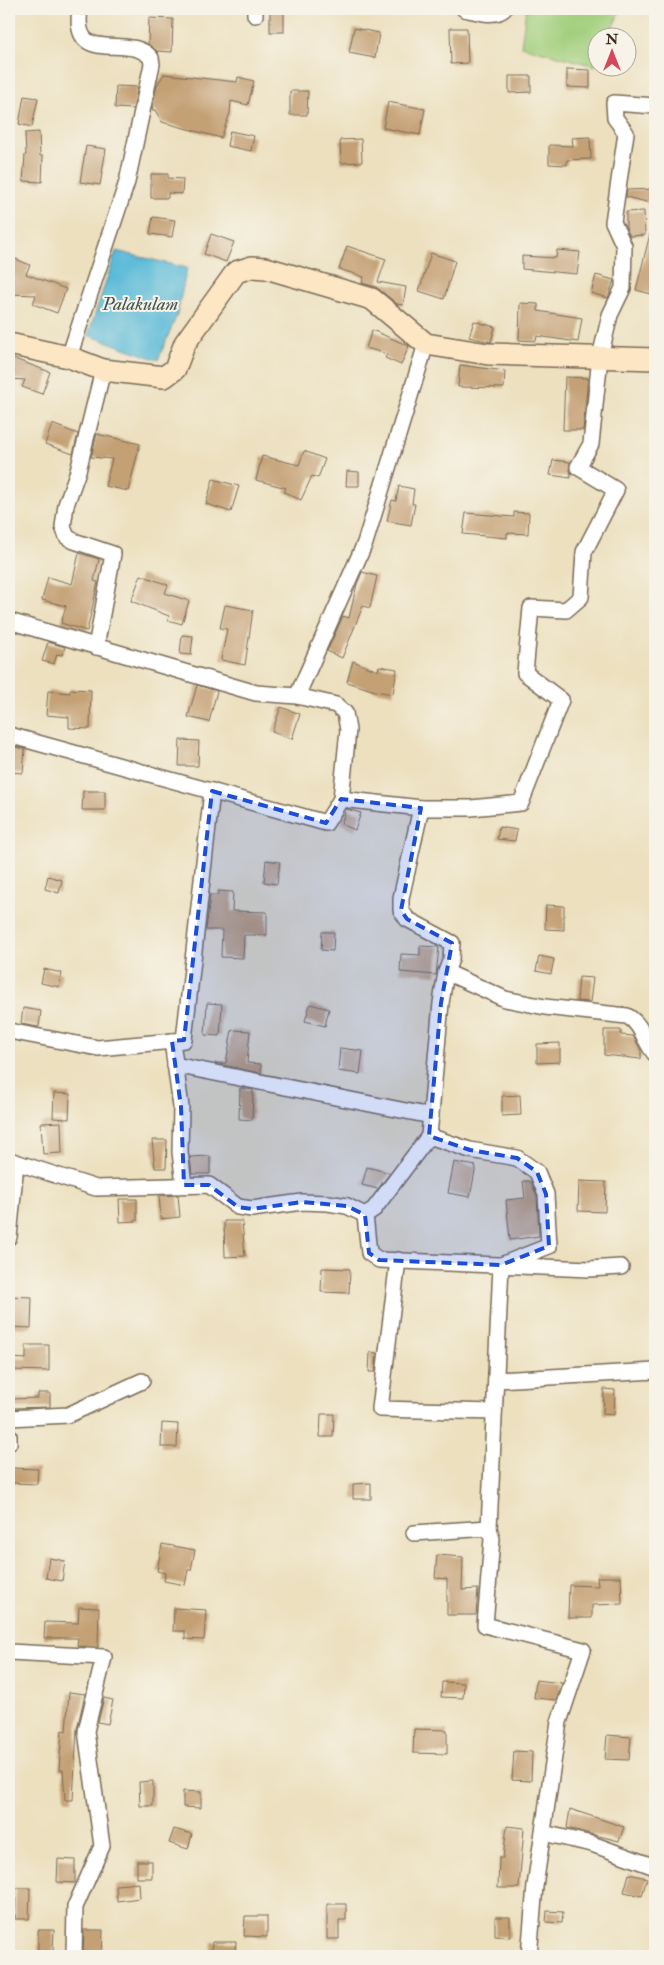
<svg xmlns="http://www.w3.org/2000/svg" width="664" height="1965" font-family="'IM FELL Double Pica',serif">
  <rect width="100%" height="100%" fill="#f7f3e8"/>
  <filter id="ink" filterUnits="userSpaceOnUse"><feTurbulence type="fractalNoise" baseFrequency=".02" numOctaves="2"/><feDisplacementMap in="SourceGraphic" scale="10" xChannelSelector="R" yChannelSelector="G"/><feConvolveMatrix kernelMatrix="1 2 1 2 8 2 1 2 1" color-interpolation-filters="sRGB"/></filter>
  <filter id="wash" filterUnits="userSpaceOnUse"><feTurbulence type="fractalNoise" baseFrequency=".0096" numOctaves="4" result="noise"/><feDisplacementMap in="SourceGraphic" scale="20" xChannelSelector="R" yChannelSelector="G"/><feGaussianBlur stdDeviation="1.12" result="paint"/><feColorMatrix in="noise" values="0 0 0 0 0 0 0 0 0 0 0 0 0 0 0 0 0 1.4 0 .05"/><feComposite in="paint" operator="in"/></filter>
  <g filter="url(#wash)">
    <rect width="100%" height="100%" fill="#ece0bf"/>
    <path fill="#a2cf7d" stroke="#6e7c4e" d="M526 9H616L620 11 608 37 596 38 595 66 521 46Z"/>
    <path fill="#59bad8" stroke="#4a727b" d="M116 251 187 268 177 315 158 360 88 335Z"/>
    <g id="blocks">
      <g fill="#c4a074">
        <rect x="270" y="9" width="14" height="23"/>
        <path d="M149 18 173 19 172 52 157 51 148 44Z"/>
        <path d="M354 28 379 33 375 58 349 53Z"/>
        <path d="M450 28H467L468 63 451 64Z"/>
        <path d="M567 69 590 70V88L567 87Z"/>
        <path d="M164 74 237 82 238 77 254 81 248 105 231 101 230 113 221 138 162 122 155 110H152L157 85Z"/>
        <path d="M509 76H531V92L509 93Z"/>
        <path d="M116 86 138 87 133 109 115 108Z"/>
        <path d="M290 91H308L307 115H290Z"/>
        <path d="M24 96 38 98 32 127 19 124Z"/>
        <path d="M388 102 425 109 420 135 383 128Z"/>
        <path d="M230 131 254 136 251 151 227 146Z"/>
        <path d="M39 132 40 156H43L42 182 23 181 25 155H26L25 133Z"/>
        <path d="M590 137 591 159 567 160V165L549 164V145L573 146 572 138Z"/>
        <path d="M361 139 362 162 341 163 340 140Z"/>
        <path d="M86 146 106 149 100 185 80 182Z"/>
        <path d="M151 174H168V178L183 179 182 194 168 193V198H151Z"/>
        <path d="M655 189V204L626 197 627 190Z"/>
        <path d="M644 211 645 235 630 236 626 228V212Z"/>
        <path d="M153 217 175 220 172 237 150 234Z"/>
        <path d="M651 230 655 231V295L636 290Z"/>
        <path d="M211 234 234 242 226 262 204 254Z"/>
        <path d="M347 246 386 259 378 282 406 287 403 305 397 304 376 287 362 283 364 277 339 269Z"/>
        <path d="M557 250 580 252 577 274 522 269V256L556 258Z"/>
        <path d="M431 253 455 261 444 299 419 291Z"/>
        <path d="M13 258 30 265 26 274 66 289 57 313 33 304 36 295 9 294V266Z"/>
        <path d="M596 275 614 280 608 298 591 293Z"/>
        <path d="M520 303 538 304V311L582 318 578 342 537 336 536 341 519 340Z"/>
        <path d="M474 321 495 327 491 342 469 337Z"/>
        <path d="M372 330 409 346 401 365 385 358 387 354 366 348Z"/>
        <path d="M9 357 50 372 42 394 22 387 25 380 9 379Z"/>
        <path d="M460 365 505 371 504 388 458 387Z"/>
        <path d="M565 377 588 378 583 430H563Z"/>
        <path d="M52 424 78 434 73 454 45 444Z"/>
        <path d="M97 434 140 444 128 491 105 486 112 459 91 457Z"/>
        <path d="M304 451 325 459 318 478 312 476 301 500 284 492 286 488 256 480 262 456 299 465Z"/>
        <path d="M553 460 570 462 571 478 550 475Z"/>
        <path d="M347 471 359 472V486H346Z"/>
        <path d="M213 479 239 486 231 512 206 504Z"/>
        <path d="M399 486 414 489 412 504H415L411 525 387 521 392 500 396 501Z"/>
        <path d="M514 512 529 513 528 534 507 533V538L463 534 466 513 514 517Z"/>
        <path d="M79 553 99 559 94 581 98 582 87 631 61 623 66 606 42 600 48 577 72 584Z"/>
        <path d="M362 572 377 576 370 608 363 606 342 658 327 651 343 616 349 618 357 584Z"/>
        <path d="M141 575 168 585 165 593 189 601 182 624 168 620 169 616 131 601Z"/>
        <path d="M225 605 253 610 245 665 221 660 227 629 220 628Z"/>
        <path d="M182 635 193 636 191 655 180 654Z"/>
        <path d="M48 642 65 647 62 655 57 654 54 664 42 661Z"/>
        <path d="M353 661 378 671 379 666 397 669 393 694 375 691 347 682Z"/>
        <path d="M197 685 217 691 209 722 188 717Z"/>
        <path d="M70 689 91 690 90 729 69 728V717L46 715 48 691 70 693Z"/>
        <path d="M281 707 300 714 292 739 272 732Z"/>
        <path d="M180 740 199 741 198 766H179Z"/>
        <path d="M9 746 25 749 23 773 9 772Z"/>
        <path d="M83 791H105V810H82Z"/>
        <path d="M346 809 361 813 355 830 341 824Z"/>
        <path d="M499 827 517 830 515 841 497 839Z"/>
        <path d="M266 860 280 862 277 884 264 882Z"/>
        <path d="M48 876 62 880 59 893 45 889Z"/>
        <path d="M218 891 233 892 232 911 267 912V935H244L243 958 221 957 222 930H206L210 895H218Z"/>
        <path d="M546 905 564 906V930L545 929Z"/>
        <path d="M322 932H334L333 951 321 950Z"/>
        <path d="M420 946 439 947 436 975 400 972 401 954 420 955Z"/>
        <path d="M539 956 554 959 551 974 536 971Z"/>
        <path d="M44 969 62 973 59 987 41 983Z"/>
        <path d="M579 977 593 978 590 1002 577 1001Z"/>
        <path d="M207 1003 222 1004 220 1036 205 1035Z"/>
        <path d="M310 1004 329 1009 325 1026 305 1021Z"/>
        <path d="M23 1008 41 1011 39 1027 21 1024Z"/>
        <path d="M232 1030 250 1031 247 1063 261 1064V1073L215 1063H226Z"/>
        <path d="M604 1030H621V1035L633 1036 641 1051V1059L604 1055Z"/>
        <path d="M560 1043V1062L537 1063V1044Z"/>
        <path d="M340 1048 363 1051 360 1074 338 1071Z"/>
        <path d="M240 1088 253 1090 252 1120 239 1119Z"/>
        <path d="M54 1093 70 1094 69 1119 53 1118Z"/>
        <path d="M520 1095 521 1115 502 1116V1096Z"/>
        <path d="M61 1122 62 1153 43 1154 41 1123Z"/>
        <path d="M152 1140H167L166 1168H155Z"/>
        <path d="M210 1156V1174H192L190 1157Z"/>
        <path d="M454 1162 476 1166 470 1197 448 1193Z"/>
        <path d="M367 1167 390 1173 378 1189 362 1185Z"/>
        <path d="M523 1181H530L537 1196 539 1236 510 1240 506 1200 525 1198Z"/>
        <path d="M579 1181 606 1182 605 1212 578 1211Z"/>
        <path d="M178 1195 180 1217 161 1219 159 1196Z"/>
        <path d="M119 1199H137V1221L120 1222Z"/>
        <path d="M224 1221H242L245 1256 225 1257Z"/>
        <path d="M322 1268 350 1269 349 1293 321 1292Z"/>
        <path d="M9 1296 32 1297 31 1328 9 1327Z"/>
        <path d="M26 1345H49V1371L10 1370V1358L26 1359Z"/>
        <path d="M370 1352 377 1353 375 1372H369Z"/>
        <path d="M604 1389 615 1390 614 1415 603 1414Z"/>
        <path d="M38 1393H50V1407L11 1408V1399L38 1398Z"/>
        <path d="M321 1414H334L333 1437H320Z"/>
        <path d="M162 1423 178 1424 177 1447H161Z"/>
        <path d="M12 1468 38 1469 37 1484 11 1483Z"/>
        <path d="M371 1483V1499H353V1484Z"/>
        <path d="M162 1544 195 1550 191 1570H188L185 1585 164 1581 165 1573 157 1571Z"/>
        <path d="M437 1555 463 1557 462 1590 478 1589 476 1615H447V1579L435 1578Z"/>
        <path d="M49 1558 65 1561 62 1581 46 1578Z"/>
        <path d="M597 1577H621L622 1604 592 1605V1618H568L569 1585 598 1586Z"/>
        <path d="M79 1607 99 1608 98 1647 77 1646 78 1638H44L45 1622 78 1623Z"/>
        <path d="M174 1608 206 1610 204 1640 185 1639V1631H173Z"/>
        <path d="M536 1680 562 1683 556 1700 534 1698Z"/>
        <path d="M442 1682 464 1683 463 1698 441 1697Z"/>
        <path d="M69 1692 85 1694 77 1729 73 1800H65L63 1770H59L62 1730 66 1731Z"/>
        <path d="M104 1698 113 1700 108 1724 98 1722Z"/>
        <path d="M414 1729 447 1730V1754L413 1753Z"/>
        <path d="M607 1735 631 1737 629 1760 605 1759Z"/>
        <path d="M514 1751 532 1752 531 1781 512 1780Z"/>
        <path d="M153 1781V1806H140L139 1782Z"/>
        <path d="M183 1791 201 1792V1808L183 1807Z"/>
        <path d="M570 1809 624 1827 619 1841 567 1828Z"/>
        <path d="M507 1826 524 1828 519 1888H498L499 1858H503Z"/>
        <path d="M174 1829 192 1834 188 1849 169 1843Z"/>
        <path d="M58 1859 75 1860V1883L57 1882Z"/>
        <rect x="137" y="1861" width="15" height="17"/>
        <path d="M629 1874 647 1878 642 1896 624 1892Z"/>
        <path d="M139 1883 140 1898 117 1901 116 1885Z"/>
        <path d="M16 1888H30L29 1919H15Z"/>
        <path d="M327 1904H346V1920H339V1939H327Z"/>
        <path d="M547 1911 563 1912 562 1923 546 1922Z"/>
        <path d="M245 1916H267V1937L244 1936Z"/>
        <path d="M495 1917H510V1937L495 1936Z"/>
        <path d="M38 1930H54L53 1951H38Z"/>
        <path d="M84 1930H103L102 1956H83Z"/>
        <path d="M212 1942H236L235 1956H211Z"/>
      </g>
    </g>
  </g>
  <g filter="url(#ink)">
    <use href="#blocks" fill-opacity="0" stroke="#796a56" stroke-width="1"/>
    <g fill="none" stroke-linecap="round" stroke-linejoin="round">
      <g stroke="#796a56" stroke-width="18">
        <g id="street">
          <path d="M464 9C475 11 495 18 504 9"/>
          <path d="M255 15V9"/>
          <path d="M69 357 127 182 152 64 151 58C129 31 71 69 80 9"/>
          <path d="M9 621 256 693 297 696 336 705 345 713 348 730 341 799 326 823 9 735"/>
          <path d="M96 647 113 554 74 541 67 537 63 527 66 505 78 471 103 370"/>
          <path d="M297 696 365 543 426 344"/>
          <path d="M341 799 421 808H471L521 803 561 700 525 673 531 608 566 610 581 597 584 552 616 490 578 467 591 444 600 357 610 315 623 288 624 246 613 222 626 133 615 118 614 103 655 106"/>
          <path d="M421 808 401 898V910L407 919 452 943 451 959 446 972"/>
          <path d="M9 1031 98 1048 184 1040 212 791"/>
          <path d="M172 1041 181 1107 180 1152 184 1185"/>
          <path d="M175 1065 431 1116"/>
          <path d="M429 1136 470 1150 517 1158 537 1172 546 1194 549 1246 501 1265 489 1528 492 1539 485 1625 583 1650 559 1722 535 1886 529 1956"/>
          <path d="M9 1160 96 1188 209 1185 238 1207 252 1209 302 1202 328 1203 347 1206 365 1215 374 1209 429 1136 441 1003 446 972 505 999 545 1007 627 1016C642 1024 644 1041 655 1054"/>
          <path d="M365 1215 369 1253 379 1260 589 1269 621 1267"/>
          <path d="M9 1237 16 1163"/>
          <path d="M398 1260 380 1409 494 1412"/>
          <path d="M496 1380 655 1371"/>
          <path d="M9 1418 68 1415 142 1381"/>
          <path d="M9 1436V1443"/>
          <path d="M414 1533 489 1528"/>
          <path d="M9 1652 104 1657 86 1731 102 1846 75 1907 74 1956"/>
          <path d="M543 1833 592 1844 655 1867"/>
        </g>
      </g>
      <g stroke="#796a56" stroke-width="24">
        <path id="secondary" d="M9 344 69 357 103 370 164 377 175 369 185 343 236 272 252 267 266 268 372 299 426 344 488 354 655 359"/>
      </g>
      <use href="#street" stroke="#fff" stroke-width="15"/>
      <use href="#secondary" stroke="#fce6c4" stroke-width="21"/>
    </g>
  </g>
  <path fill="#1d4ed8" fill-opacity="0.2" stroke="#1d4ed8" stroke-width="4" stroke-dasharray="10 6" stroke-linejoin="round" d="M212 791 326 823 341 799 421 808 401 910 407 919 452 943 441 1003 429 1136 470 1150 517 1158 537 1172 546 1194 549 1246 501 1265 379 1260 369 1253 365 1215 347 1206 302 1202 252 1209 238 1207 209 1185H184L181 1107 172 1041 184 1040Z"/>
  <g text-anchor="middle" stroke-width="4" stroke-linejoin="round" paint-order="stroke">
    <g font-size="19" font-style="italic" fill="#445556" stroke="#f7f3e8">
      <text x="140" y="310">Palakulam</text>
    </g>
  </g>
  <rect width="664" height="1965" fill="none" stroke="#f7f3e8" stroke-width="30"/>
  <g transform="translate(612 52)"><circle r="24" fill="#f7f3e8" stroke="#aca397"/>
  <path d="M0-4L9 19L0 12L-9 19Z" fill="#d1495b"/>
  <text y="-8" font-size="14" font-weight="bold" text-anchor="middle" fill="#3b2a1e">N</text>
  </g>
</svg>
